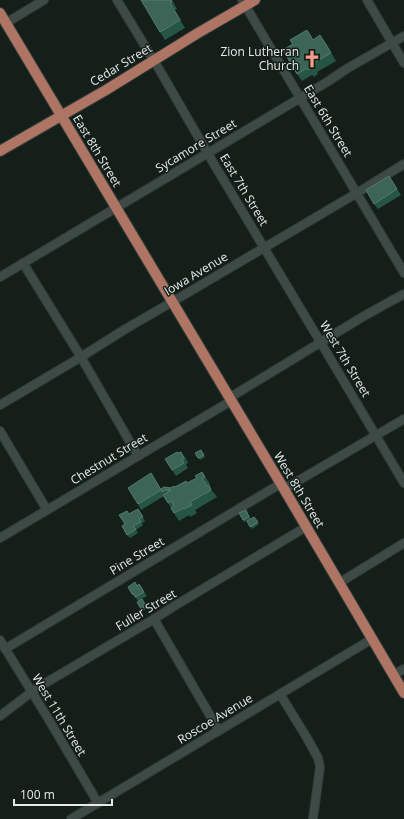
<svg xmlns="http://www.w3.org/2000/svg" width="404" height="819" font-family="'Open Sans',sans-serif">
  <rect width="100%" height="100%" fill="#141f1a"/>
  <g fill="none" stroke-linecap="round" stroke-linejoin="round">
    <g stroke="#343b38" stroke-width="10">
      <g id="minor">
        <path d="M117 0 159 69 211 159 321 343 404 483"/>
        <path d="M242 0 404 273"/>
        <path d="M367 0 404 63"/>
        <path d="M6 23 44 0"/>
        <path d="M23 263 81 357 138 456"/>
        <path d="M0 277 327 82 348 68 404 36"/>
        <path d="M229 398 364 316 404 294"/>
        <path d="M0 405 81 357 127 328 172 302 357 193 404 164"/>
        <path d="M0 431 47 510"/>
        <path d="M284 489 404 419"/>
        <path d="M0 538 138 456 231 401"/>
        <path d="M339 583 404 543"/>
        <path d="M154 619 219 731"/>
        <path d="M0 640 49 720 98 803"/>
        <path d="M5 649 280 484"/>
        <path d="M393 675 404 669"/>
        <path d="M280 694 307 738 318 758 320 767 313 819"/>
        <path d="M0 716 37 688 154 619 176 605 306 527"/>
        <path d="M71 819 372 639"/>
      </g>
    </g>
    <g stroke="#343b38" stroke-width="12">
      <g id="major">
        <path d="M0 13 284 489 404 693"/>
        <path d="M0 151 106 90 198 33 255 0"/>
      </g>
    </g>
    <use href="#minor" stroke="#3e4a45" stroke-width="8"/>
    <use href="#major" stroke="#af7564" stroke-width="10"/>
  </g>
  <g fill="#275545">
    <path d="M141 0H172L177 9 175 10 185 28 165 40 160 32Z"/>
    <path d="M313 40 326 43 336 61 317 72 318 74 314 77 312 75 302 81 297 74Z"/>
    <path d="M389 176 401 195 378 209 374 204Z"/>
    <path d="M201 450 205 457 200 460 198 458Z"/>
    <path d="M178 453 185 457 188 463 186 465 188 468 176 476 172 470Z"/>
    <path d="M202 472 210 484 207 486 214 493 217 497 195 510 197 513 190 517 189 515 179 521 174 513 164 496 141 510 138 504 151 473 161 489 175 487 187 483 197 478Z"/>
    <path d="M138 509 145 521 142 523 143 525 136 530 138 533 130 538 127 535 125 524 127 511 129 514Z"/>
    <path d="M246 510 251 519 254 517 259 524 252 529 247 521 250 519 244 522 243 520Z"/>
    <path d="M139 584 147 596 138 601 136 598H135L132 594 137 586Z"/>
    <path d="M142 599 148 608 143 611 137 602Z"/>
  </g>
  <g fill="#17392d">
    <path d="M170 3 175 10 185 28 180 20Z"/>
    <path d="M320 35 326 43 336 61 331 53Z"/>
  </g>
  <g fill="#3c6557" stroke="#567a6e">
    <path d="M141 0H171L172 2 170 3 180 20 160 32Z"/>
    <path d="M307 30 313 40 320 35 331 53 312 64 313 67 308 70 307 68 297 74 283 50 293 44 290 40Z"/>
    <path d="M389 176 397 189 374 204 366 190Z"/>
    <path d="M201 450 204 455 198 458 195 453Z"/>
    <path d="M177 452 178 453 181 452 184 458 182 459 184 463 172 470 165 459Z"/>
    <path d="M202 472 205 477 202 478 207 486 209 485 211 490 190 502 192 505 184 509V508L174 513 171 508 174 506 172 501 168 503 163 495 170 491 169 489 174 486 175 487 186 481 187 483 197 478 195 476Z"/>
    <path d="M151 473 161 490 138 504 128 488Z"/>
    <path d="M164 487 171 488 169 489 170 491 165 490 162 492 161 489Z"/>
    <path d="M138 509 143 517 139 519 141 522 133 526 136 529 127 535 122 526 125 524 119 515 127 511 129 514Z"/>
    <path d="M246 510 249 517 243 520 239 513Z"/>
    <path d="M254 517 258 522 250 527 247 521Z"/>
    <path d="M135 582 137 586 139 584 144 592 136 597 134 594H132L128 587Z"/>
    <path d="M142 599 146 606 141 609 137 602Z"/>
  </g>
  <defs>
    <g id="church-bare" transform="scale(1.38)"><path d="M-1.2-6h2.4v3.5h3.3v2.4h-3.3V6h-2.4V-.1h-3.3v-2.4h3.3Z" fill="#f49e89" stroke="#141f1a" stroke-width="2.5" paint-order="stroke"/></g>
  </defs>
  <g fill-rule="evenodd">
    <use href="#church-bare" x="312" y="59"/>
  </g>
  <g text-anchor="middle" stroke-width="3" stroke-linejoin="round" paint-order="stroke">
    <g font-size="12" fill="#e4ebe8" stroke="#141f1a" text-anchor="end">
      <text x="299" y="56">Zion Lutheran<tspan x="299" dy="14">Church</tspan></text>
    </g>
    <g font-size="12" fill="#e4ebe8" stroke="#141f1a">
      <text transform="translate(121 65) rotate(-31)" y="4">Cedar Street</text>
      <text transform="translate(328 121) rotate(59)" y="4">East 6th Street</text>
      <text transform="translate(196 146) rotate(-31)" y="4">Sycamore Street</text>
      <text transform="translate(97 151) rotate(59)" y="4">East 8th Street</text>
      <text transform="translate(244 190) rotate(59)" y="4">East 7th Street</text>
      <text transform="translate(196 274) rotate(-31)" y="4">Iowa Avenue</text>
      <text transform="translate(345 359) rotate(59)" y="4">West 7th Street</text>
      <text transform="translate(109 459) rotate(-31)" y="4">Chestnut Street</text>
      <text transform="translate(299 490) rotate(59)" y="4">West 8th Street</text>
      <text transform="translate(137 556) rotate(-31)" y="4">Pine Street</text>
      <text transform="translate(146 610) rotate(-31)" y="4">Fuller Street</text>
      <text transform="translate(59 715) rotate(59)" y="4">West 11th Street</text>
      <text transform="translate(215 719) rotate(-31)" y="4">Roscoe Avenue</text>
    </g>
  </g>
  <path d="M14 799v6h98v-6" fill="none" stroke="#e4ebe8" stroke-width="2"/>
  <text x="20" y="799" font-size="12" fill="#e4ebe8" stroke="#141f1a" stroke-width="3" paint-order="stroke">100 m</text>
</svg>
